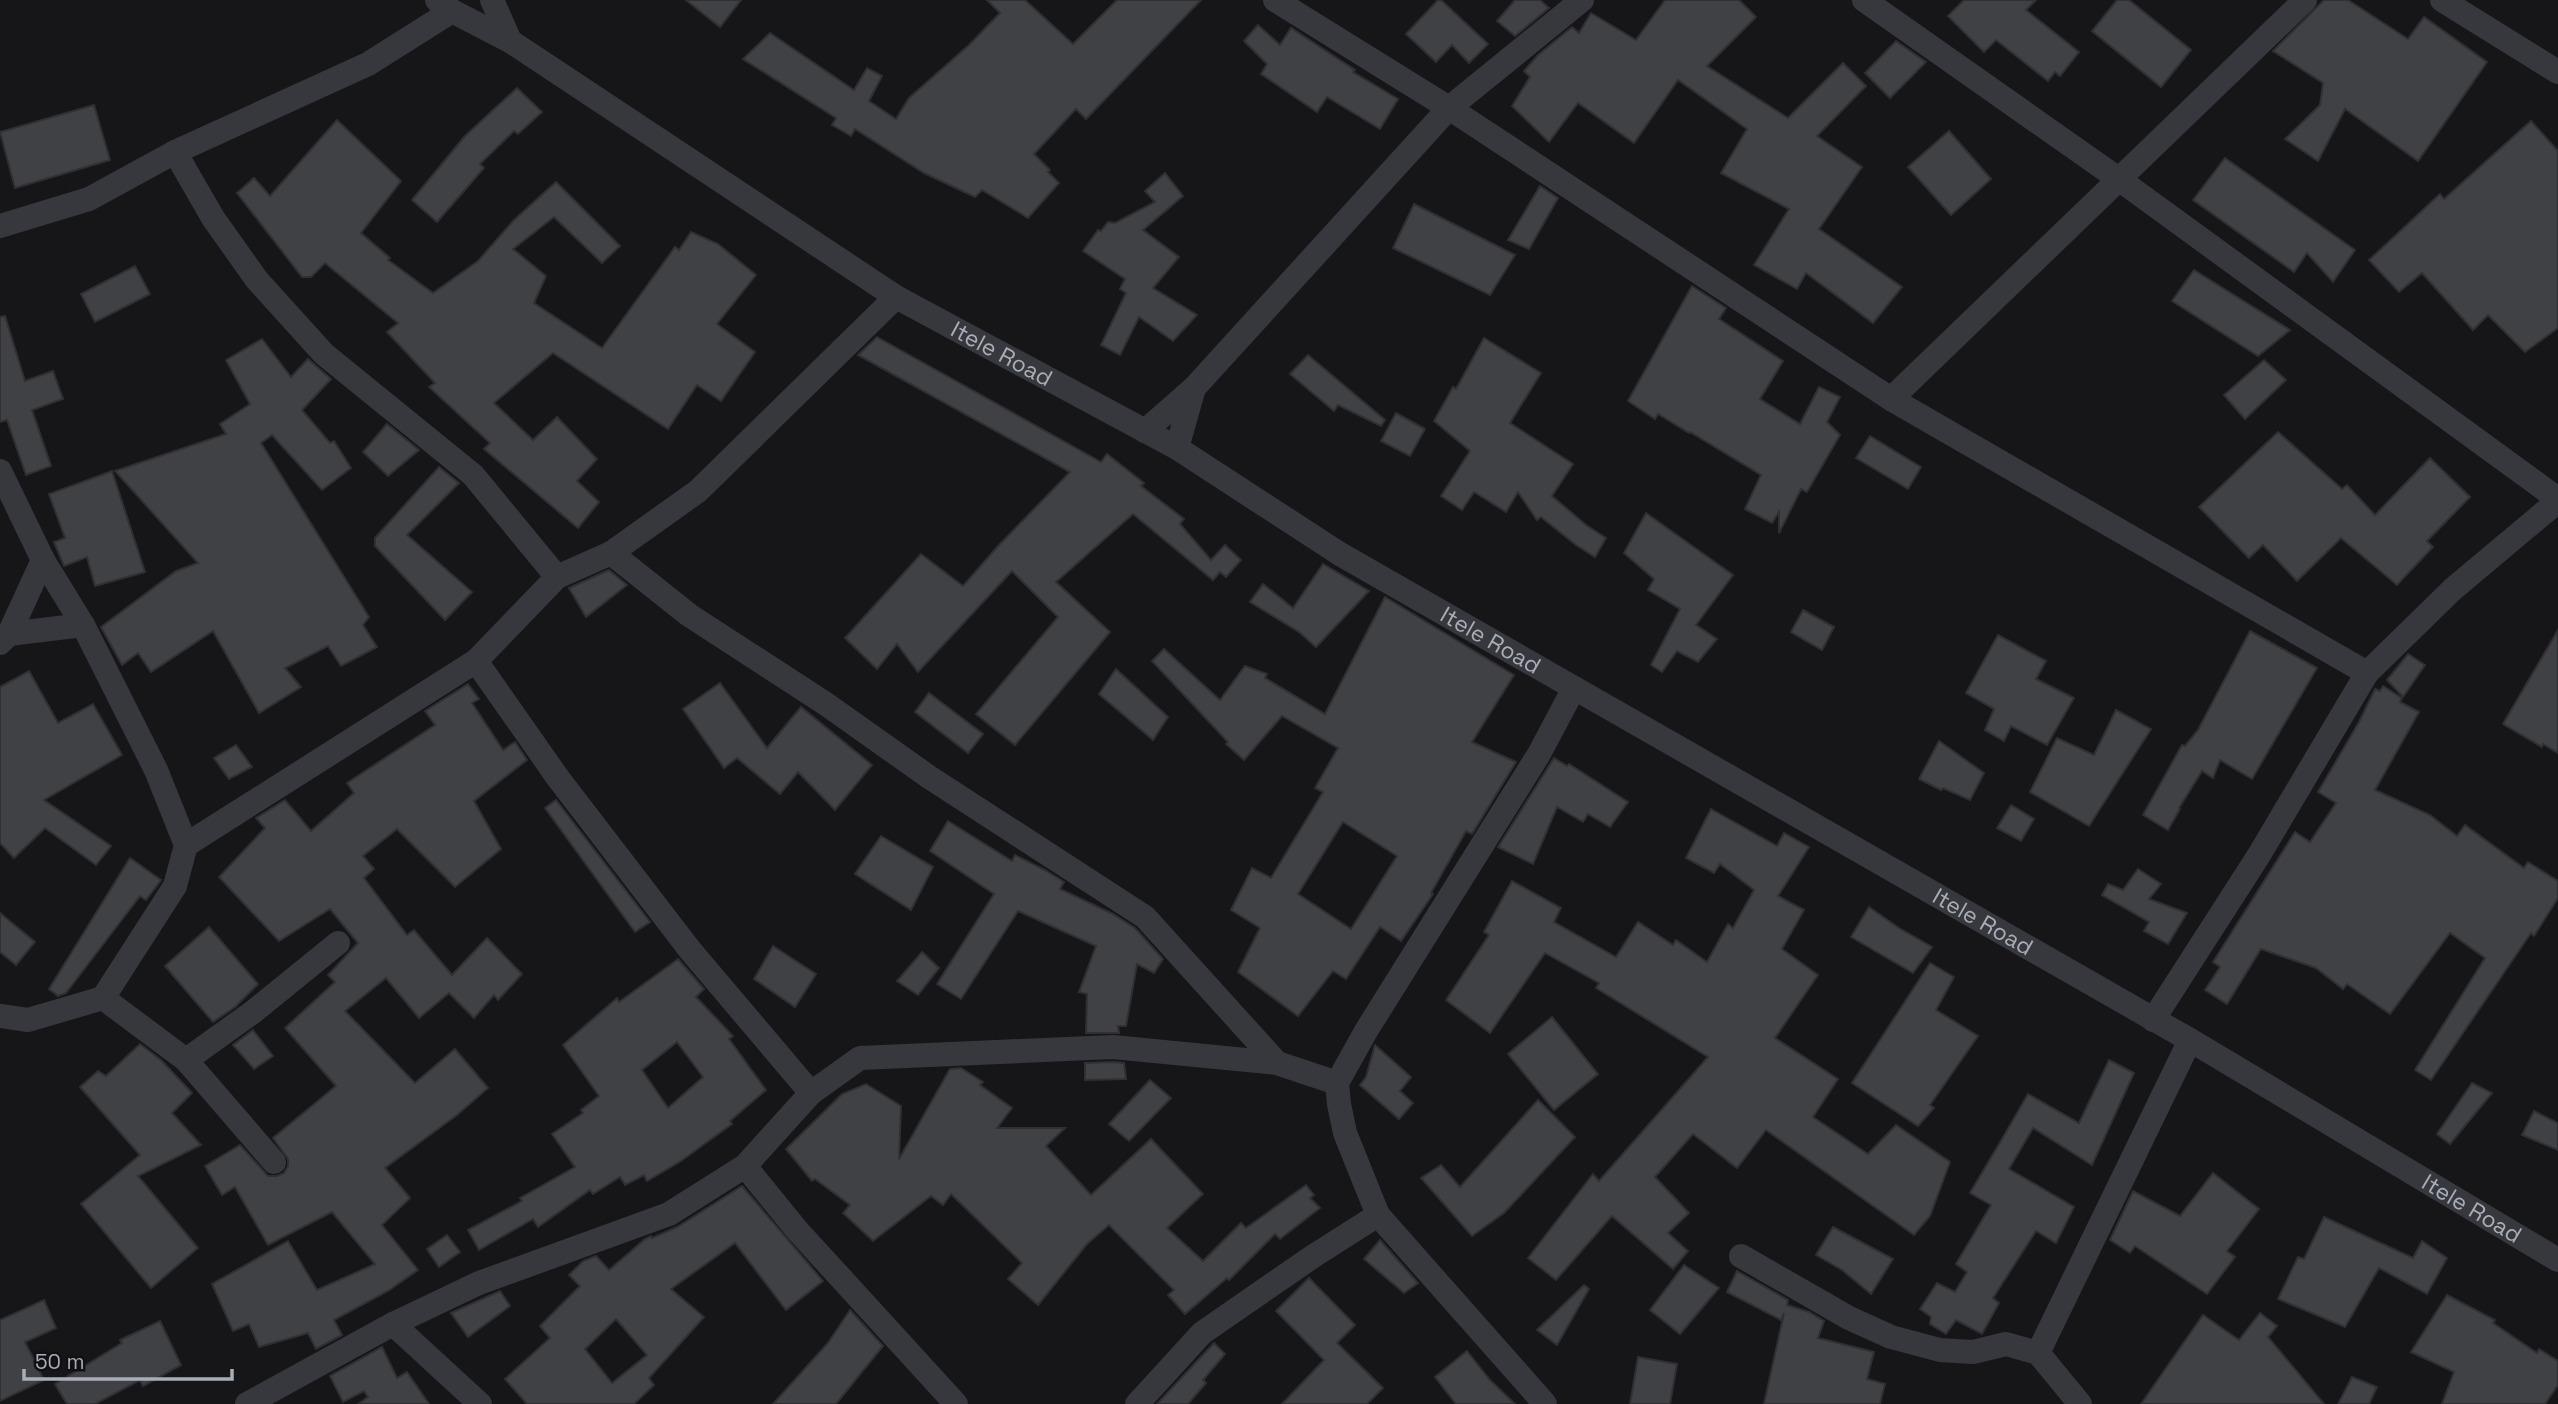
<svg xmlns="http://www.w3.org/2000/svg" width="2558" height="1404" font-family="'Space Grotesk',sans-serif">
  <rect width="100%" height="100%" fill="#161618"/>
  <g fill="#404145" stroke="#303034" stroke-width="2" fill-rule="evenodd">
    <path d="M686 0H741L720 27Z"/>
    <path d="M987 0H1025L1073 44 1117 0H1201L1086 119 1076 109 1034 154 1050 170 1048 172 1059 183 1028 218 982 190 975 197 924 173 855 129 851 136 832 125 836 118 743 59 770 33 854 90 867 68 882 76 869 101 896 119 909 98 969 45 1000 13Z"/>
    <path d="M1438 0H1441L1488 44 1469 63 1452 45 1436 62 1406 34Z"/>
    <path d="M1515 0H1540L1549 8 1515 36 1497 21Z"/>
    <path d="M1665 0H1739L1756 17 1707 66 1788 118 1843 63 1866 86 1817 136 1862 167 1819 229 1902 287 1873 323 1806 273 1797 289 1754 265 1789 209 1721 173 1747 129 1678 80 1634 143 1578 103 1549 142 1512 106 1530 77 1524 71 1538 55 1572 27 1579 33 1591 13 1636 40Z"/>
    <path d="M1964 0H2036L2026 10 2079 52 2060 76 2055 72 2048 81 1996 40 1984 52 1948 16Z"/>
    <path d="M2117 0H2129L2191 50 2161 87 2092 31Z"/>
    <path d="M2324 0H2348L2408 39 2424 17 2487 62 2418 161 2345 109 2318 161 2285 139 2320 105 2323 83 2273 51Z"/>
    <path d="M1258 25 1280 45 1291 28 1355 70 1353 72 1398 99 1380 129 1327 97 1317 112 1261 74 1267 64 1244 41Z"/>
    <path d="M1896 41 1926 62 1890 98 1865 73Z"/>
    <path d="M517 88 542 112 518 134 514 131 480 164 484 168 437 222 412 200 465 136Z"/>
    <path d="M94 105 110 160 15 188 0 132Z"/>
    <path d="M337 120 401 181 361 233 390 258 388 260 433 293 478 261 513 221 556 182 620 246 602 263 554 217 513 249 546 276 534 303 602 348 675 247 679 250 691 232 718 244 756 275 717 324 755 352 721 401 697 385 668 429 553 353 494 403 533 440 557 417 597 459 577 481 599 502 578 528 484 449 490 443 429 387 435 383 387 332 398 323 325 263 311 277H302L237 193 254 178 270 196Z"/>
    <path d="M2531 121 2558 151V328L2525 352 2488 315 2473 330 2422 273 2399 292 2369 260 2440 194 2444 199Z"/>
    <path d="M1949 131 1991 179 1951 215 1908 167Z"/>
    <path d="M2225 158 2355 250 2333 282 2307 253 2294 272 2193 200Z"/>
    <path d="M1165 173 1183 196 1143 230 1179 257 1153 288 1197 315 1173 341 1139 317 1120 355 1101 345 1126 293 1120 289 1125 279 1083 251 1098 230 1101 231 1108 222 1115 223 1155 202 1145 191Z"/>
    <path d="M1540 186 1558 198 1529 249 1508 240Z"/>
    <path d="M1414 204 1515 255 1490 295 1393 248Z"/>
    <path d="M135 266 150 294 95 322 81 294Z"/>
    <path d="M2194 270 2290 330 2258 356 2172 301Z"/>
    <path d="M1692 286 1726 308 1719 319 1783 361 1760 399 1800 424 1819 387 1840 397 1827 422 1840 435 1807 492 1801 489 1779 533V512L1772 523 1745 509 1761 475 1690 432 1689 433 1658 414 1655 419 1628 401Z"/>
    <path d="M5 316 25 381 53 371 63 399 32 410 51 466 26 475 7 420 0 422V317Z"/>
    <path d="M877 337 1101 462 1107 454 1144 483 1141 486 1184 519 1180 524 1211 560 1225 545 1241 560 1226 577 1220 572 1213 580 1133 514 1056 582 1110 632 1015 745 976 714 1058 617 1012 571 918 672 897 644 877 669 845 638 921 554 963 586 999 545 1070 472 858 355Z"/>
    <path d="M1484 338 1541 373 1510 423 1573 464 1552 496 1586 525 1606 538 1595 557 1576 545 1541 517 1537 520 1518 492 1506 512 1474 492 1462 510 1441 496 1470 451 1434 421 1453 387 1456 389Z"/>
    <path d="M262 339 291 377 308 359 331 379 302 410 330 443 334 441 351 468 322 490 272 435 261 443 369 617 363 625 377 647 341 666 328 646 285 668 301 687 259 713 213 631 151 672 138 653 122 665 101 627 176 571 198 563 115 471 226 434 220 424 250 404 226 360Z"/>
    <path d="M1308 355 1385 420 1381 426 1338 405 1334 411 1290 374Z"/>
    <path d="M2264 360 2286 380 2245 419 2224 395Z"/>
    <path d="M1396 413 1425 429 1410 456 1381 441Z"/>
    <path d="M387 424 419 450 388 476 363 452Z"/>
    <path d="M2278 432 2342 489 2347 485 2375 515 2430 458 2470 497 2427 541 2433 547 2397 585 2341 538 2297 581 2263 545 2249 558 2199 507Z"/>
    <path d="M1870 436 1921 467 1908 489 1856 458Z"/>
    <path d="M439 467 459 483 407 535 472 592 445 620 375 546V538Z"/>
    <path d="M112 471 145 572 95 586 87 557 64 566 54 542 65 538 49 494Z"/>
    <path d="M1646 513 1733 575 1696 625 1717 639 1698 662 1677 651 1662 672 1651 665 1680 609 1648 590 1654 579 1624 553Z"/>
    <path d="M1323 564 1369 591 1316 647 1299 632 1250 602 1263 584 1293 608Z"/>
    <path d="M609 570 627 585 586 617 569 588Z"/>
    <path d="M1385 597 1514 675 1472 742 1516 762 1472 834 1466 831 1431 893 1433 894 1401 941 1380 927 1346 979 1333 971 1298 1016 1238 972 1260 928 1231 910 1252 868 1271 878 1323 792 1315 788 1338 748 1282 716 1244 760 1226 744 1228 742 1152 661 1164 649 1220 700 1245 666 1267 674 1265 678 1325 714ZM1343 822 1397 856 1351 929 1298 894Z"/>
    <path d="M1803 610 1834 627 1822 650 1791 632Z"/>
    <path d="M2558 630V753L2543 744 2542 747 2503 724Z"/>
    <path d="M2250 631 2317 668 2252 779 2220 760 2213 778 2202 771 2179 808 2180 809 2168 830 2143 815 2182 745 2185 746 2198 730Z"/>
    <path d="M1998 635 2046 661 2036 679 2074 698 2047 745 2011 726 2004 741 1985 730 1994 709 1966 693Z"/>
    <path d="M2408 654 2425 665 2403 697 2387 680Z"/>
    <path d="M1116 669 1168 717 1153 740 1099 694Z"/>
    <path d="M29 671 58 723 93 704 122 755 44 800 111 846 96 865 45 828 14 858 0 843V687Z"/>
    <path d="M720 683 767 748 801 707 872 765 835 810 798 772 780 794 737 758 724 768 683 709Z"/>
    <path d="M468 684 479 699 472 703 503 750 515 742 527 760 474 801 501 849 455 887 397 829 363 856 374 869 364 878 407 935 414 930 452 975 487 938 522 974 498 1000 494 995 474 1018 449 993 419 1018 386 978 345 1011 415 1083 455 1049 488 1088 457 1115 385 1168 410 1198 382 1225 418 1270 388 1291 334 1320 342 1335 316 1349 308 1333 259 1347 249 1324 233 1331 212 1284 288 1241 317 1290 375 1264 332 1212 268 1245 235 1187 222 1195 205 1166 240 1145 268 1176H277L284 1173 288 1166V1159L273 1138 336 1086 285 1028 335 982 328 975 358 943 330 909 279 941 219 877 265 828 256 818 285 800 311 831 354 793 347 783 435 725 425 711Z"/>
    <path d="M2383 686 2402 698 2400 702 2419 712 2375 790 2430 815 2457 836 2465 825 2524 868 2528 862 2558 881V898L2534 936 2531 933 2431 1080 2415 1070 2485 958 2450 933 2390 1014 2347 984 2343 989 2316 968 2261 949 2227 1004 2205 990 2220 967 2213 962 2295 832 2310 842 2336 803 2318 792 2359 722 2375 689 2380 691Z"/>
    <path d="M929 693 983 734 968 753 915 712Z"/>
    <path d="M2116 710 2151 729 2089 826 2030 792 2057 738 2094 755Z"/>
    <path d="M1939 741 1984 773 1970 800 1943 788 1941 790 1919 779Z"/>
    <path d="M236 745 252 767 229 779 214 758Z"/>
    <path d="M1554 758 1567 766 1569 764 1628 802 1610 827 1588 814 1583 822 1557 807 1533 864 1498 847Z"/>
    <path d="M556 800 650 922 635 932 545 808Z"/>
    <path d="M2011 805 2034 819 2021 841 1997 828Z"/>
    <path d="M1711 809 1777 846 1784 833 1809 847 1778 896 1804 910 1782 949 1818 975 1775 1038 1838 1079 1813 1117 1868 1154 1896 1125 1950 1162 1930 1216 1914 1235 1766 1130 1737 1168 1693 1134 1655 1177 1689 1213 1668 1233 1688 1251 1673 1269 1612 1216 1556 1280 1528 1258 1593 1174 1599 1181 1708 1057 1596 988 1599 983 1545 953 1490 1033 1446 1000 1489 935 1484 932 1512 881 1561 908 1554 922 1616 957 1638 922 1673 945 1676 940 1707 962 1728 924 1733 928 1754 890 1720 864 1714 873 1686 858Z"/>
    <path d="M948 821 1012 861 1015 855 1045 870 1064 882 1060 889 1113 914 1135 928 1163 959 1154 973 1137 964 1126 1026H1118L1119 1033H1086L1087 994 1079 992 1096 946 1018 911 961 999 937 984 994 894 930 851Z"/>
    <path d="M881 836 933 867 911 910 855 874Z"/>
    <path d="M130 858 161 880 146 900 140 896 66 993 58 996 49 989Z"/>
    <path d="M2138 869 2161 884 2149 899 2187 913 2168 944 2144 931 2149 922 2102 895 2108 884 2123 890Z"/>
    <path d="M1869 907 1899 928 1932 947 1913 973 1851 937Z"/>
    <path d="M0 913 35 942 16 965 0 952Z"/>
    <path d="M209 927 258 984 235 1007 213 1022 165 966Z"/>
    <path d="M773 946 816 974 795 1007 754 979Z"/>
    <path d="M922 952 939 968 918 995 897 981Z"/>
    <path d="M678 959 704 989 696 997 733 1036 729 1039 766 1090 730 1121 732 1124 681 1161 647 1181 644 1175 625 1185 620 1177 593 1194 590 1190 538 1227 533 1219 479 1250 468 1230 522 1201 520 1198 575 1167 552 1134 583 1113 581 1110 599 1096 563 1045 617 998 619 1002ZM677 1042 703 1077 668 1108 642 1070Z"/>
    <path d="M1930 963 1954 977 1936 1010 1978 1036 1930 1105 1934 1108 1918 1126 1852 1083Z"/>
    <path d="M1552 1017 1598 1074 1554 1110 1508 1054Z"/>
    <path d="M253 1030 273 1056 254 1069 233 1045Z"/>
    <path d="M140 1044 161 1060 192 1093 172 1113 201 1145 138 1176 198 1248 151 1288 81 1204 140 1155 80 1087 98 1071 106 1076Z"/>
    <path d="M1375 1045 1411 1077 1400 1091 1413 1103 1399 1119 1360 1085 1366 1077Z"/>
    <path d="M2109 1060 2134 1073 2092 1165 2033 1128 2009 1169 2074 1207 2056 1243 2036 1231 1993 1298 1999 1303 1982 1334 1956 1320 1946 1334 1930 1324 1931 1317 1920 1309 1937 1283 1955 1292 1967 1272 1956 1264 1991 1205 1970 1193 2002 1139 2028 1094 2079 1123Z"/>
    <path d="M1113 1062 1124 1063 1126 1079 1085 1080V1063Z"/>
    <path d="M961 1068 983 1082 980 1085 1012 1108 997 1128H1065L1046 1146 1091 1195 1151 1139 1203 1194 1167 1228 1203 1261 1241 1223 1246 1228 1306 1185 1314 1195 1310 1198 1320 1208 1280 1239 1275 1234 1229 1280 1227 1278 1185 1314 1168 1295 1174 1290 1109 1225 1087 1244 1038 1305 1008 1279 1022 1263 951 1194 943 1205 931 1196 873 1241 843 1213 850 1205 815 1179 812 1181 786 1149 842 1094 866 1084 901 1106 899 1159 950 1069Z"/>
    <path d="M1150 1080 1171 1098 1129 1141 1109 1124Z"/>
    <path d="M2472 1083 2492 1093 2450 1144 2437 1134Z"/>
    <path d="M1538 1100 1575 1137 1504 1213 1472 1236 1421 1178 1441 1165 1460 1187Z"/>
    <path d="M2534 1111 2558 1123V1150L2522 1135Z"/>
    <path d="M2213 1173 2259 1209 2227 1251 2235 1257 2207 1294 2135 1246 2130 1253 2110 1240 2133 1191 2180 1216Z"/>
    <path d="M742 1186 823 1281 786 1310 735 1243 671 1289 704 1317 649 1378 654 1385 634 1404H527L505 1379 550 1338 540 1326 580 1286 569 1275 583 1261 596 1256 609 1270 645 1239 651 1236 652 1238 677 1227ZM616 1319 647 1355 612 1383 585 1349Z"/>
    <path d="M2324 1217 2413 1258 2422 1241 2447 1258 2427 1294 2379 1268 2345 1327 2278 1299 2298 1257 2304 1259Z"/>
    <path d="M1833 1227 1893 1259 1871 1294 1842 1270 1816 1255Z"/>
    <path d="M447 1235 460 1252 439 1267 427 1249Z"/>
    <path d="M1380 1240 1418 1283 1404 1293 1364 1259Z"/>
    <path d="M1684 1265 1719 1288 1680 1334 1650 1310Z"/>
    <path d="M1737 1271 1788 1300 1787 1305 1809 1312 1824 1321 1818 1338 1874 1352 1867 1379 1885 1384 1880 1404H1764L1784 1313 1781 1320 1727 1292Z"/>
    <path d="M1309 1278 1355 1325 1337 1343 1383 1388 1367 1404H1282L1324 1360 1276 1311Z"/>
    <path d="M1584 1285 1589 1289 1557 1345 1537 1330Z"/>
    <path d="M500 1291 510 1306 468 1337 451 1313Z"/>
    <path d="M2447 1295 2495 1320 2493 1323 2537 1353 2539 1349 2558 1361V1385L2545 1404H2442L2454 1372 2411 1352Z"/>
    <path d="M44 1300 56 1328 25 1342 44 1380 0 1401V1320Z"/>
    <path d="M850 1310 883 1346 836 1404H773L828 1343Z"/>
    <path d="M2260 1313 2277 1326 2268 1337 2324 1404H2141L2203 1315 2239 1340Z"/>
    <path d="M160 1321 181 1365 143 1386 140 1380 95 1404H67L55 1384 122 1343 120 1340Z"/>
    <path d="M1214 1343 1225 1354 1203 1380 1206 1383 1188 1404H1157Z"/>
    <path d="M382 1347 397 1378 407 1372 429 1404H358L368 1397 364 1391 343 1402 330 1376Z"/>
    <path d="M1467 1351 1490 1380 1515 1404H1456L1435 1377Z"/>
    <path d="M1638 1357 1677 1364 1670 1404H1630Z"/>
    <path d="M2352 1377 2377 1387 2369 1404H2338Z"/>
  </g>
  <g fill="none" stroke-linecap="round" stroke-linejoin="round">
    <g stroke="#37383d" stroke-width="24">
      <path id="s1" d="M437 0 452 11 510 41 896 297 1177 448 1340 554 2190 1040 2558 1260"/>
      <path d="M492 0 510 41"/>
      <path d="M1275 0 1449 108 1891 399 2367 673"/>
      <path d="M1864 0 2120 180 2558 499"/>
      <path d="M2442 0 2558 72"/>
      <path d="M175 152 213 218 257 280 324 354 473 475 557 577"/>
      <path d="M0 226 89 199 175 152 368 64 452 11"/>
      <path d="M1891 399 2305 0"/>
      <path d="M1145 431 1194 388"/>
      <path d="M1177 448 1194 388 1449 108 1582 0"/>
      <path d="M0 471 43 560 83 625 156 770 186 845 175 886 103 998 186 1060 274 1162"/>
      <path d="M611 553 689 615 826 704 929 777 1145 917 1277 1063"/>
      <path d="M9 634 83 625"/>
      <path d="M0 643 9 634 43 560"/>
      <path d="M476 661 558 778 690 950 811 1093"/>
      <path d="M186 845 476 661 557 577 611 553 698 491 896 297"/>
      <path d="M0 1016 28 1020 103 998"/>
      <path d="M2153 1020 2259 855 2367 673 2453 589 2558 501"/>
      <path d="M186 1060 253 1012 338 943"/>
      <path d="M745 1166 797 1230 956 1404"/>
      <path d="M1741 1256 1849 1318 1891 1337 1940 1350 1973 1352 2006 1344 2038 1353 2080 1404"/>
      <path d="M393 1324 480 1404"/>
      <path d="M2038 1353 2190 1040"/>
      <path d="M247 1404 393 1324 479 1283 669 1214 745 1166 811 1093 860 1058 1113 1047 1277 1063 1337 1083"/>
      <path d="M1137 1404 1202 1333 1312 1257 1378 1215"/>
      <path d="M1545 1404 1378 1215 1345 1133 1339 1104 1337 1083 1366 1031 1539 754 1574 688"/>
    </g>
  </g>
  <g text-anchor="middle" stroke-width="7" stroke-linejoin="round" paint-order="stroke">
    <g font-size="23" fill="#a8adb8" stroke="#111113">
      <text dy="8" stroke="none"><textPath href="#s1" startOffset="667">Itele Road</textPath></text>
      <text dy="8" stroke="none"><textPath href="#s1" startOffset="1234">Itele Road</textPath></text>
      <text dy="8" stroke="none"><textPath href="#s1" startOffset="1801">Itele Road</textPath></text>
      <text dy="8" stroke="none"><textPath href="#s1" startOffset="2368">Itele Road</textPath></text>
    </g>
  </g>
  <path d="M24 1369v10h208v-10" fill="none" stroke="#a8adb8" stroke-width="3.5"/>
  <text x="35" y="1369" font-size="21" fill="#a8adb8" stroke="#111113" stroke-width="5" paint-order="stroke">50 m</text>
</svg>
